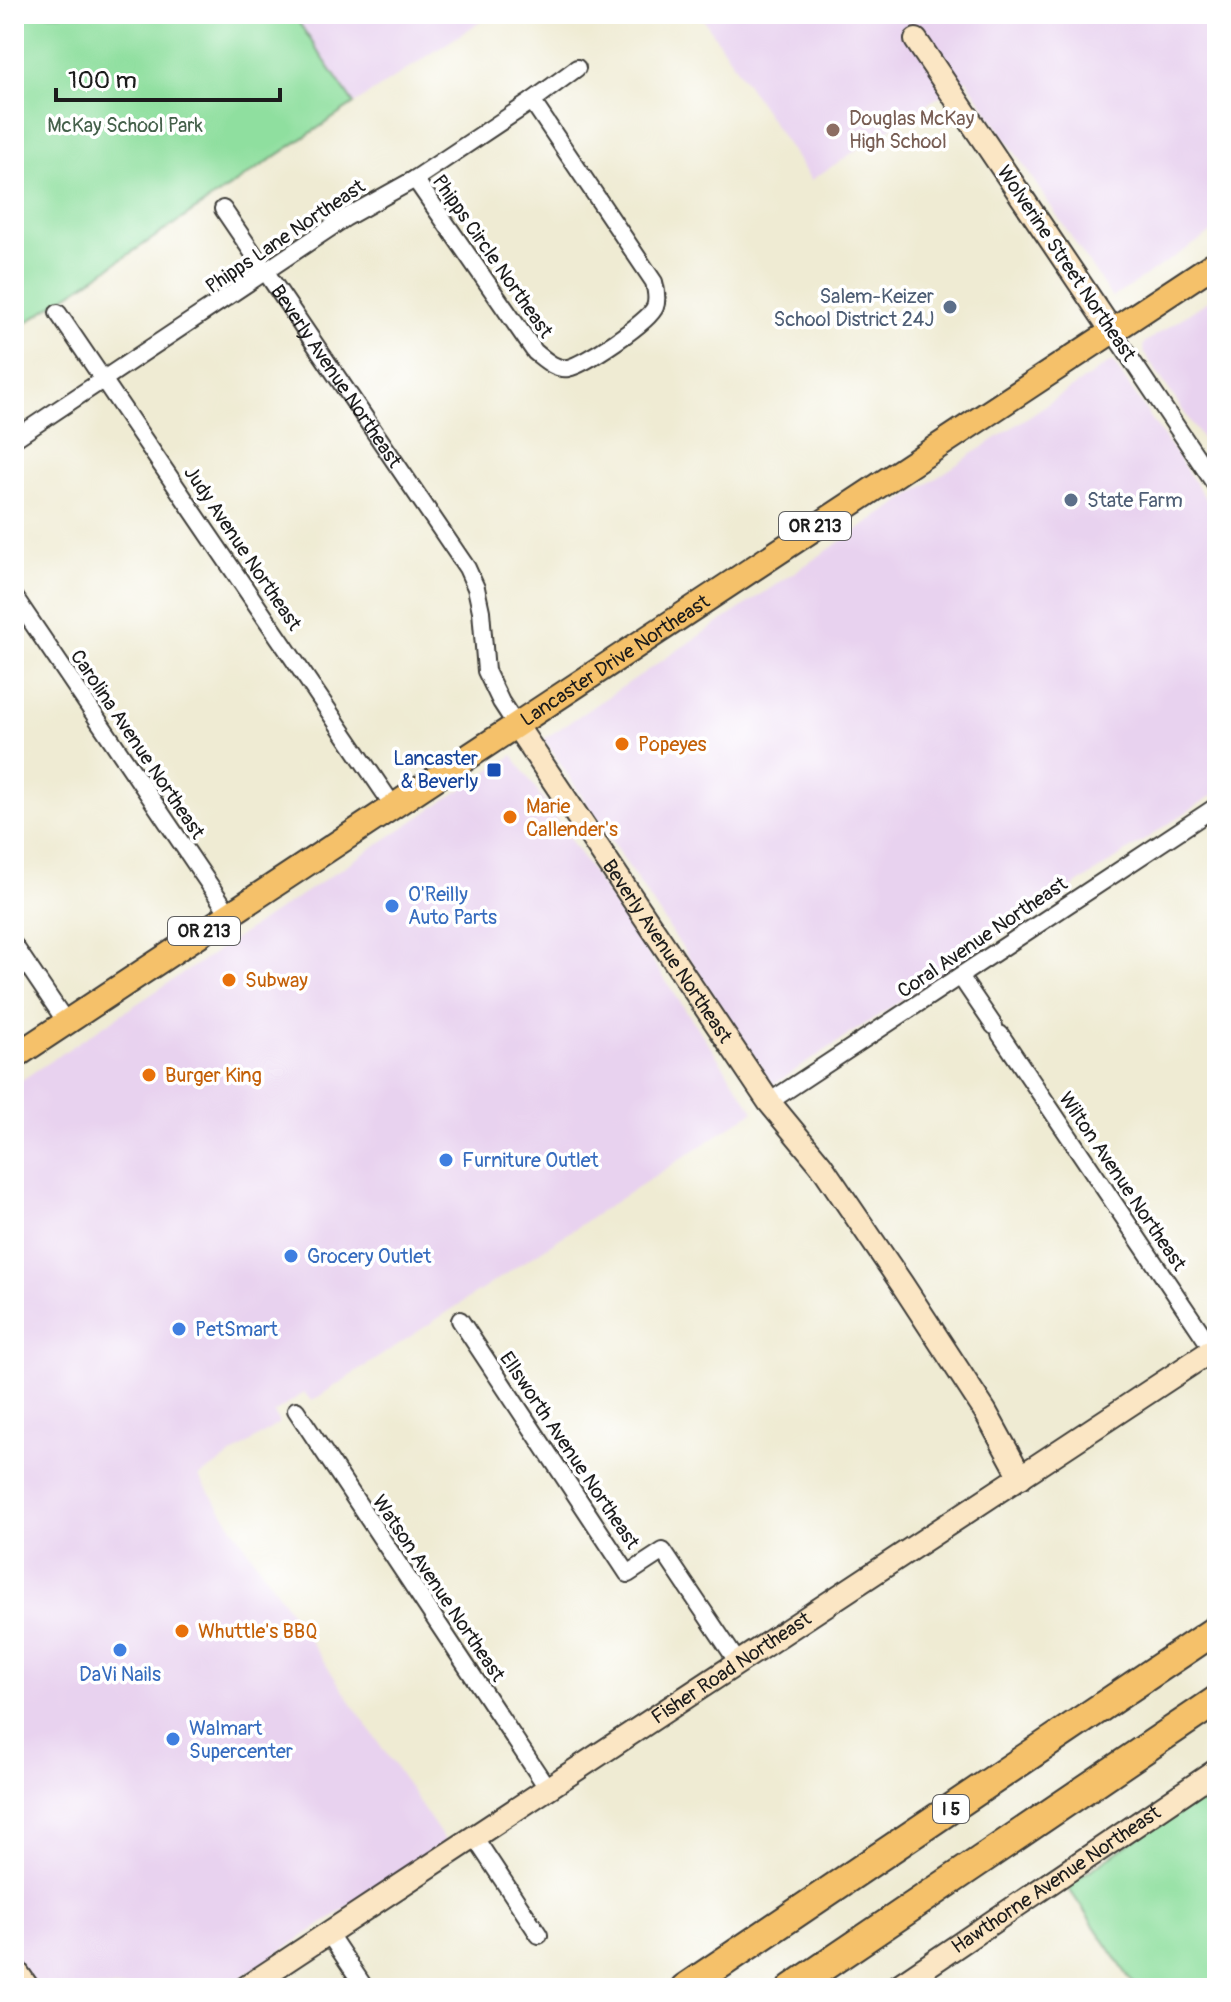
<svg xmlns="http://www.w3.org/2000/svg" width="1231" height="2002" font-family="Pangolin,sans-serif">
  <rect width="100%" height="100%" fill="#fff"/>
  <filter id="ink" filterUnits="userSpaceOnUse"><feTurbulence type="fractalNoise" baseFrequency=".0125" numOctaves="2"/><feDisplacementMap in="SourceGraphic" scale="16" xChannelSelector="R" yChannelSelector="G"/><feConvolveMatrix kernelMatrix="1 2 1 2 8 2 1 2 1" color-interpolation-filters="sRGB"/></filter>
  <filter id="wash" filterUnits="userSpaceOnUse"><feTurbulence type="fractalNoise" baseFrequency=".006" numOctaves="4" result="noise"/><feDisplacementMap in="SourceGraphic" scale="32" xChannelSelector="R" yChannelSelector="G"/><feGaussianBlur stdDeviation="1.8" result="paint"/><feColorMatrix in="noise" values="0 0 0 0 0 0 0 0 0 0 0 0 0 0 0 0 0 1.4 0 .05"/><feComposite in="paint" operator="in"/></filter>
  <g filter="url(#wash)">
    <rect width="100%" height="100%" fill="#efebd3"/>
    <g fill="#e8d2ef">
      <path d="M293 14H492L354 104Z"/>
      <path d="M700 14H1217V229L1112 298 966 79 811 180Z"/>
      <path d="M1217 295V461L1144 353 1143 348 1144 343Z"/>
      <path d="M1112 361 1217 515V792L773 1085 544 739Z"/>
      <path d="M513 755 754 1111 312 1401 304 1393 274 1413 279 1423 199 1477 446 1842 225 1988H14V1085Z"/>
    </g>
    <g fill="#8fdf9f" stroke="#567e5e" stroke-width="2">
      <path d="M14 14H293L354 104 14 331Z"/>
      <path d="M1217 1784V1988H1136L1067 1886Z"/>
    </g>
  </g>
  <g filter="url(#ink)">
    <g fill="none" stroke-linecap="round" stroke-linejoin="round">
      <g stroke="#3c3b37" stroke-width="20">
        <g id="street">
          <path d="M415 179 535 352C544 359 555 370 568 368 584 365 649 322 655 307 658 299 656 290 654 282L532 101"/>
          <path id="s1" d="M223 209 467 568 476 588 481 611 486 671 501 702 516 725"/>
          <path d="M58 313 394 807"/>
          <path d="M1112 331 1217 487"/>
          <path d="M14 439 345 218 415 179 532 101 577 68"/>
          <path d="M14 596 230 915"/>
          <path d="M14 945 66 1022"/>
          <path d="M960 976 994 1026"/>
          <path d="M1000 1034 1213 1350"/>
          <path d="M769 1102 1217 806"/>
          <path d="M460 1320 628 1574 663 1551 739 1664"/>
          <path d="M296 1410 548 1789"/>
          <path d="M475 1838 539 1935"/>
          <path d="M329 1934 365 1988"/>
        </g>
      </g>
      <g stroke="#3c3b37" stroke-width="26">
        <g id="secondary">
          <path d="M916 40 1112 331"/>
          <path id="s2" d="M516 725 769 1102 821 1165 902 1284 985 1411 1021 1477"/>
          <path d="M14 1968 28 1988"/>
          <path id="s3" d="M245 1988 1217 1347"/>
          <path id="s4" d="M895 1988 1217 1770"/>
        </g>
      </g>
      <g stroke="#3c3b37" stroke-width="28">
        <g id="primary">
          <path id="s5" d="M14 1057 1217 262"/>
        </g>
      </g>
      <g stroke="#3c3b37" stroke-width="32">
        <g id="highway">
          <path d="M685 1988 1217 1629"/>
          <path d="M792 1988 1217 1700"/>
        </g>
      </g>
      <use href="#street" stroke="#fff" stroke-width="16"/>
      <use href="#secondary" stroke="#fbe6c4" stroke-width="22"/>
      <use href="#primary" stroke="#f5c16b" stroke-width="24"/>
      <use href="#highway" stroke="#f5c16b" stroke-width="28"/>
    </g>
  </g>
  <circle fill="#8d6e63" stroke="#fff" stroke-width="3" cx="833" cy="130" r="8"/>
  <g fill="#5c6f8a" stroke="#fff" stroke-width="3">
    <circle cx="950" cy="307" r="8"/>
    <circle cx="1071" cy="500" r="8"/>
  </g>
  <g fill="#e8710a" stroke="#fff" stroke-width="3">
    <circle cx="622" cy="744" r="8"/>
    <circle cx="510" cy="817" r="8"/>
    <circle cx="229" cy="980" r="8"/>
    <circle cx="149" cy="1075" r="8"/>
    <circle cx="182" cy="1631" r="8"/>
  </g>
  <rect fill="#1a4fb4" stroke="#fff" stroke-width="3" x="486" y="762" width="16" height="16" rx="4"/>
  <g fill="#3f7fe0" stroke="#fff" stroke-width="3">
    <circle cx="392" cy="906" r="8"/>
    <circle cx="446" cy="1160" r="8"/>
    <circle cx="291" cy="1256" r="8"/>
    <circle cx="179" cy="1329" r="8"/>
    <circle cx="120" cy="1650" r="8"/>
    <circle cx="173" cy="1739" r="8"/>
  </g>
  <g text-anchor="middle" stroke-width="7" stroke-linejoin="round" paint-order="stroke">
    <g fill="#fff" stroke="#606060" stroke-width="2">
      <rect x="779" y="512" width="72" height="28" rx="6"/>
      <rect x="168" y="917" width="72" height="28" rx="6"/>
      <rect x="933" y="1795" width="36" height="28" rx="6"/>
    </g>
    <g font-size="18" font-weight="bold" fill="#1c1c1c">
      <text x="815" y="532">OR 213</text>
      <text x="204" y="937">OR 213</text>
      <text x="951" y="1815">I 5</text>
    </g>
    <g font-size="20" fill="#785e54" stroke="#fff" text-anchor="start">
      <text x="849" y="125">Douglas McKay<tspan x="849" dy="23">High School</tspan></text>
    </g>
    <g font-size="20" fill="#44604a" stroke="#fff">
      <text x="125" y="132">McKay School Park</text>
    </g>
    <g font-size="20" fill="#1c1c1c" stroke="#fff">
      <text transform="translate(285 236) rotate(-34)" y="7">Phipps Lane Northeast</text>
      <text transform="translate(493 256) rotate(55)" y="7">Phipps Circle Northeast</text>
      <text transform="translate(1067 263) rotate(56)" y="7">Wolverine Street Northeast</text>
      <text dy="7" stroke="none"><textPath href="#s1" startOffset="202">Beverly Avenue Northeast</textPath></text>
      <text transform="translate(243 548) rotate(56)" y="7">Judy Avenue Northeast</text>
      <text dy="7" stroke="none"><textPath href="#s5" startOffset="720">Lancaster Drive Northeast</textPath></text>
      <text transform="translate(138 744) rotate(56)" y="7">Carolina Avenue Northeast</text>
      <text transform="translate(982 937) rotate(-34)" y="7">Coral Avenue Northeast</text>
      <text dy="7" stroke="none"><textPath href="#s2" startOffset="272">Beverly Avenue Northeast</textPath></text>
      <text transform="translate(1123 1181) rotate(56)" y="7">Wilton Avenue Northeast</text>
      <text transform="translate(570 1450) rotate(56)" y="7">Ellsworth Avenue Northeast</text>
      <text transform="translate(439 1588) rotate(56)" y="7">Watson Avenue Northeast</text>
      <text dy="7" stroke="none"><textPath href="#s3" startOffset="582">Fisher Road Northeast</textPath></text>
      <text dy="7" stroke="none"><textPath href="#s4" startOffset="194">Hawthorne Avenue Northeast</textPath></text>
    </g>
    <g font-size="20" fill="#4e5e75" stroke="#fff" text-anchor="end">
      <text x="934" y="303">Salem-Keizer<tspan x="934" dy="23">School District 24J</tspan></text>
      <text x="1087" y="507" text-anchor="start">State Farm</text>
    </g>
    <g font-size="20" fill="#c56008" stroke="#fff" text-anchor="start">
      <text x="638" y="751">Popeyes</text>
      <text x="526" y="813">Marie<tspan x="526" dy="23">Callender's</tspan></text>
      <text x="245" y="987">Subway</text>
      <text x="165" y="1082">Burger King</text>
      <text x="198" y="1638">Whuttle's BBQ</text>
    </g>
    <g font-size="20" fill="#164399" stroke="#fff" text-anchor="end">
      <text x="478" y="765">Lancaster<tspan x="478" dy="23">&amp; Beverly</tspan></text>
    </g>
    <g font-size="20" fill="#366cbe" stroke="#fff" text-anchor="start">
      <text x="408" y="901">O'Reilly<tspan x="408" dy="23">Auto Parts</tspan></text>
      <text x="462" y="1167">Furniture Outlet</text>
      <text x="307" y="1263">Grocery Outlet</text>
      <text x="195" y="1336">PetSmart</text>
      <text x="120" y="1681" text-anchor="middle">DaVi Nails</text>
      <text x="189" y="1735">Walmart<tspan x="189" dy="23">Supercenter</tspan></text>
    </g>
  </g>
  <rect width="1231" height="2002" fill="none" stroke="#fff" stroke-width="48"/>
  <path d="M56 88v12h224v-12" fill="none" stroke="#1c1c1c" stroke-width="4"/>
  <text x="68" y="88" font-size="24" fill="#1c1c1c" stroke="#ffffff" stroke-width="6" paint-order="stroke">100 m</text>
</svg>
